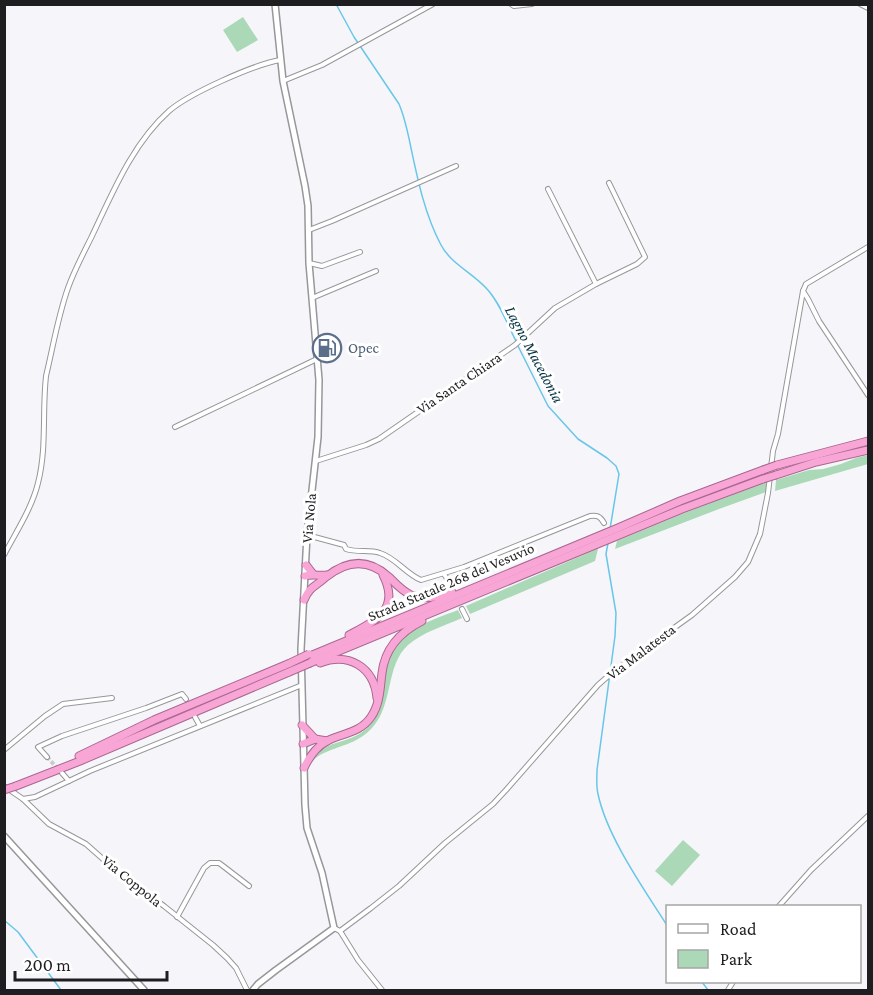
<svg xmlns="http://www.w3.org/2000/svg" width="873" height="995" font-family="'Crimson Pro',serif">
  <rect width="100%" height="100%" fill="#f6f6fa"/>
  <g fill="#abd9b7">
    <path d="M243 17 258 40 237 52 223 30Z"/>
    <path d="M868 455V464L775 491 776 480 809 470 823 469 841 464 856 458Z"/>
    <path d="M768 482 766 492 719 509 615 549 617 541 694 509Z"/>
    <path d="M597 549H598L595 561 470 614 466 606Z"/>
    <path d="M458 610 462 618C444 626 423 632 408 645 385 666 394 704 372 728 356 745 339 745 320 755 315 758 310 764 307 768 319 737 348 747 367 728 377 716 379 705 382 690 383 679 384 668 388 658 398 630 432 620 458 610Z"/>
    <path d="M683 840 700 855 672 886 655 871Z"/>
  </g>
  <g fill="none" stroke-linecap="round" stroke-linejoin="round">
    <g stroke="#69c6e8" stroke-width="1.5">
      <path d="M336 4 354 37 399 104C405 118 408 133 411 148 418 181 425 215 441 245 451 264 473 273 487 289 500 303 507 324 516 341"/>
      <path d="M518 346 548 406 578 439 607 458 616 466 619 474 610 529"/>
      <path d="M608 543 606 554 616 613 615 636 597 770C597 778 596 786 598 794 607 837 644 889 668 927"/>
      <path d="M4 920 18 932 61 990"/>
      <path d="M702 982 708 990"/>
    </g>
    <path stroke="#cbcbce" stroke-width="4" stroke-dasharray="4 2" stroke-linecap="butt" d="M47 757 59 770"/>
    <g stroke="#96979a" stroke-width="6">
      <g id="minor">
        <path d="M511 4 514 6 532 4"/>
        <path d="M860 4 868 8"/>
        <path d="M283 81 322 65 433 4"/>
        <path d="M548 189 596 284"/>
        <path d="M309 230 332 221 456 166"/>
        <path d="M868 247 806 284 803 291 808 299 819 321 868 395"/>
        <path d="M309 263 322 266 360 252"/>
        <path d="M312 298 376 271"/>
        <path d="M175 427 317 359"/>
        <path d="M316 461 366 445 379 439 515 345 555 308 596 284 637 264 645 257 609 183"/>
        <path d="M307 535 344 545 346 549C358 553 370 549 380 553 396 558 406 574 421 580L464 567 590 516C597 515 600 516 604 523"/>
        <path d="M4 555C16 532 32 508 38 483 47 448 42 412 46 376 53 347 58 316 68 288 74 271 83 254 91 238 112 194 132 144 169 111 190 93 253 65 280 60"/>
        <path d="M444 574 451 585"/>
        <path d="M462 609 467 619"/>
        <path d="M195 717 200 726"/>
        <path d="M4 750 45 716 63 704 112 698"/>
        <path d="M47 757 38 747 62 736 146 708 182 694 186 699"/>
        <path d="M62 773 69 781"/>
        <path d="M4 786 23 799 49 824 86 844 121 875 164 906 213 945 227 958 236 968 247 990"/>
        <path d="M23 799 35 797 90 771 302 685"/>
        <path d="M779 906 811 870 868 816"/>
        <path d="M177 917 204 868 210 863H219L223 866 249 886"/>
        <path d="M334 928 340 931 371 908 399 886 445 843 493 804 506 790 598 685 614 671 692 615 735 577 748 562 760 534 768 493 773 451 778 434 803 291"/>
        <path d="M340 931 358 960 382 990"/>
        <path d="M728 990 733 982"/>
      </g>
    </g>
    <g stroke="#96979a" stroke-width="8">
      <g id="tertiary">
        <path d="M4 836 144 990"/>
        <path d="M253 990 258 984 276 970 334 928 322 873 307 828 305 805 301 649 307 535 318 437 319 380 309 263 308 206 305 186 283 81 275 4"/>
      </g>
    </g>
    <g stroke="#aa6790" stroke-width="9">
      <g id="trunk">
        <path d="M777 465 868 441"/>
        <path d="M776 475 816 462 868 450"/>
        <path d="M306 565 313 574"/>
        <path d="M305 576C313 574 319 576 327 575"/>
        <path d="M304 600C310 586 315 587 326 577 347 560 368 558 389 577 396 584 402 591 411 595 424 601 439 597 452 592"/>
        <path d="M349 635C375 621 401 610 383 575"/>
        <path d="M310 656 618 528 680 501 763 470"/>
        <path d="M310 663 682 509 763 479"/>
        <path d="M320 663C349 652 374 667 377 698"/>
        <path d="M302 725 315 739"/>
        <path d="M303 744 315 739 327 741"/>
        <path d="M79 756 154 720 288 664"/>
        <path d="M304 768C309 757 316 747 327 741 343 733 360 733 371 717 380 704 380 689 382 673 385 648 400 632 422 621"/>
        <path d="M16 786 80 761 289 672"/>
      </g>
    </g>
    <use href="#minor" stroke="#fff" stroke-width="4"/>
    <use href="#tertiary" stroke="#fff" stroke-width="5"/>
    <use href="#trunk" stroke="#f8a6d6" stroke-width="7"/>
    <g stroke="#aa6790" stroke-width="9" stroke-linecap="butt">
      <g id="trunk-bridge">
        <path d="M763 470 777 465"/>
        <path d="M763 479 776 475"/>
        <path d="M288 664 309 654"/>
        <path d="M289 672 310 663"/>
        <path d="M4 790 16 786"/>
      </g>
    </g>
    <use href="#trunk-bridge" stroke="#f8a6d6" stroke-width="7"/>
  </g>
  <defs>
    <g id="fuel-ring" transform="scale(1.5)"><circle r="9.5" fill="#fff" stroke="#5c6f8a" stroke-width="1.5"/><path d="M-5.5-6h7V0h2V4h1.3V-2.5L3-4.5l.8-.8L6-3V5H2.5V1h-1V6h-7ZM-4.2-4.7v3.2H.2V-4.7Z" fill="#5c6f8a"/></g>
  </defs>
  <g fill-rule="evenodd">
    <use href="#fuel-ring" x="327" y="348"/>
  </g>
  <g text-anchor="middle" stroke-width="6" stroke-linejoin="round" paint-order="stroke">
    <g font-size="15" fill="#4e5e75" stroke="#fff" text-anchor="start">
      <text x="348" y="353">Opec</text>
    </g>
    <g font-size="15" fill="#1e1e20" stroke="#fff">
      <text transform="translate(459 383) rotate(-34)" y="5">Via Santa Chiara</text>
      <text transform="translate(309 518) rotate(-85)" y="5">Via Nola</text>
      <text transform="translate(451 582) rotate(-23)" y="5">Strada Statale 268 del Vesuvio</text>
      <text transform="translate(641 652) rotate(-37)" y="5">Via Malatesta</text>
      <text transform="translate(132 881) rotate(39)" y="5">Via Coppola</text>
    </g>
    <g font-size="16" font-style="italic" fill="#083543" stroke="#fff">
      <text transform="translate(535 354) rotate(62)" y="6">Lagno Macedonia</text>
    </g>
  </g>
  <rect width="873" height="995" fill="none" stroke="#1e1e20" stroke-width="12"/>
  <rect x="666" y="905" width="195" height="78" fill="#ffffff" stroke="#a5a5a6" stroke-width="1.5"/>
  <rect x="678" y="924" width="30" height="9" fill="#ffffff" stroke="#a5a5a6" stroke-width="1.5"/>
  <text x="720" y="935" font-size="18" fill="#1e1e20">Road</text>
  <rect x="678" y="950" width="30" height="18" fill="#abd9b7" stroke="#a5a5a6" stroke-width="1.5"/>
  <text x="720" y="965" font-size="18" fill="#1e1e20">Park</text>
  <path d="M15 971v9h152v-9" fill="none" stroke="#1e1e20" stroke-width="3"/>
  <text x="24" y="971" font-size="18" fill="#1e1e20" stroke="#ffffff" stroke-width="4.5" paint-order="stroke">200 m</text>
</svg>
